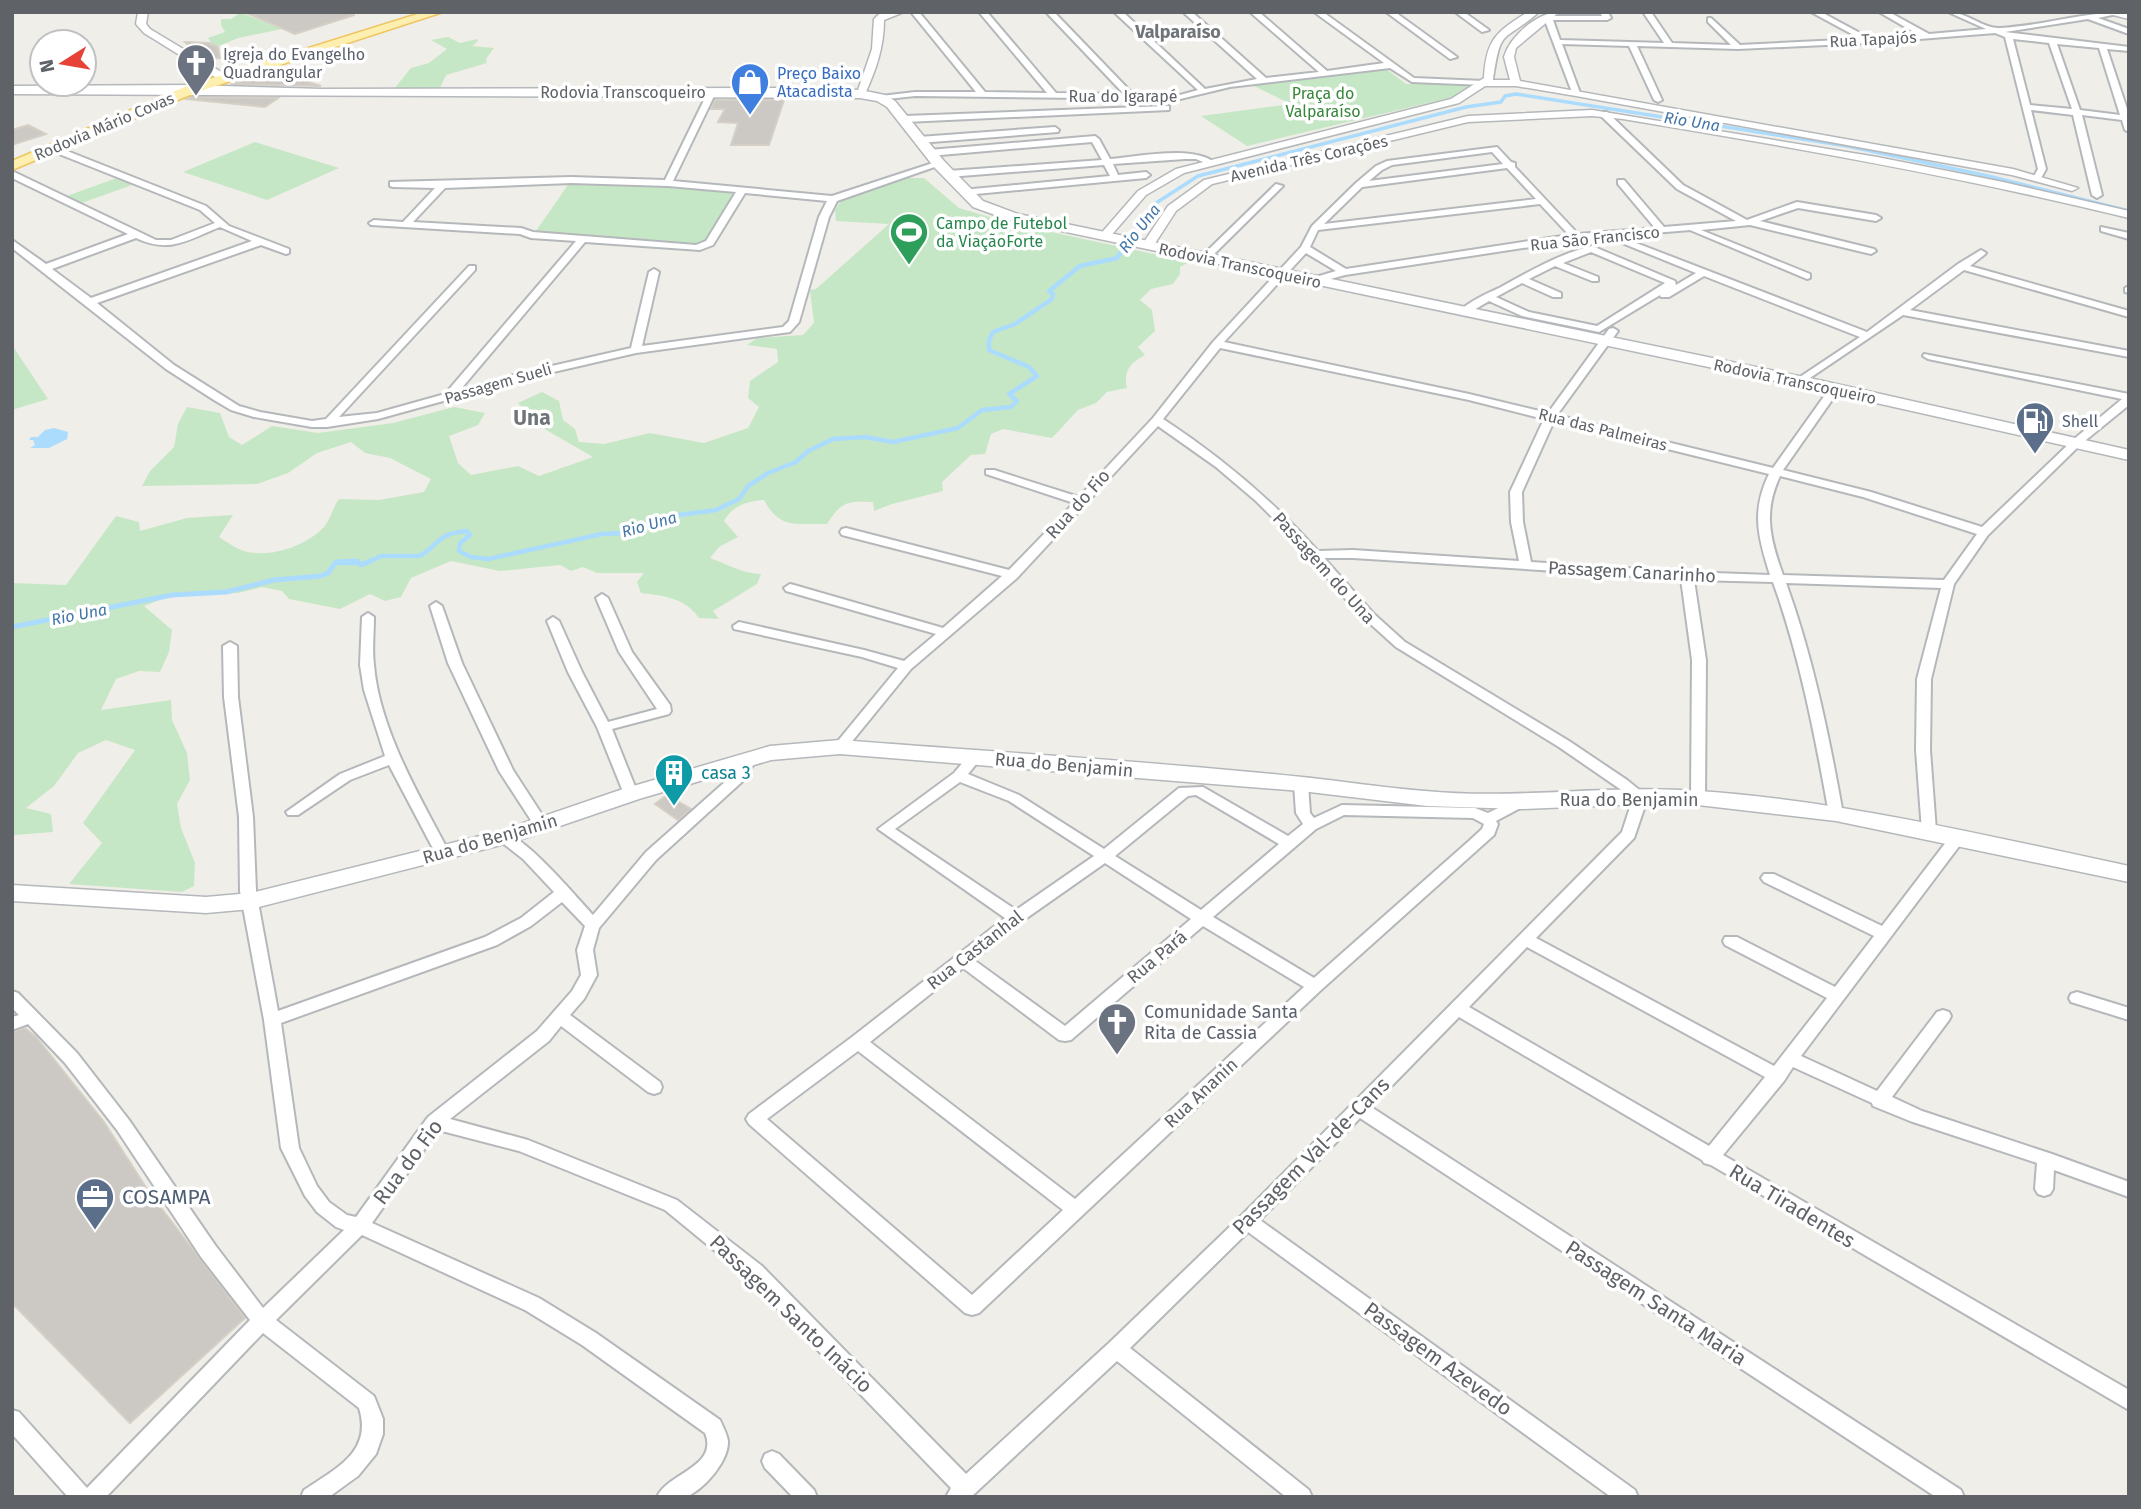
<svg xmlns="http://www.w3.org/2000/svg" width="2141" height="1509" font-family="'Fira Sans',sans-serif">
  <rect width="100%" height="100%" fill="#f0eee8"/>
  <g fill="#c6e7c5">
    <path d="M240 13H241L282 29 238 38 219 46 212 44 208 38 225 32 221 25V19H231Z"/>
    <path d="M448 37 460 43 477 39 478 41 472 46 494 48 486 59 487 63 446 75 440 88 394 89 411 68 429 63 447 49 431 40Z"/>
    <path d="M1385 68 1406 84H1466L1470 87 1453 97 1247 146 1201 116 1291 104 1252 85Z"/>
    <path d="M255 142 339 168 267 200 183 172Z"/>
    <path d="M117 178 132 185 79 204 64 197Z"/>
    <path d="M907 178H924L959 208 1010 223 1190 262 1180 267V274L1173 284 1151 289 1140 300 1152 310 1155 331 1138 347 1145 355C1130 363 1123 371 1127 388L1107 392 1096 403 1078 410 1052 438 1003 429 991 434 985 454 971 455 942 482 943 491 892 504 874 511 873 502C847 501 842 501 827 524 797 523 780 530 764 500 747 501 732 506 724 521L738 537 719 547 710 558C728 564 742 574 761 574L757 584 713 611 719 619 699 618C685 598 665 596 641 593L637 582 644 573H597L583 567 571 571 560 565 500 571 451 561 411 578 401 597 385 601 370 594 340 609 289 599 282 591 262 587 238 593 172 595 144 606 172 630 169 652 160 672 139 671 116 679 101 710 171 700 172 720 187 753 190 780 177 804 181 828 195 863 194 886 182 892 69 884 102 843 83 823 135 750 106 740 78 753 54 786 26 808 51 814 53 832 15 835 12 838V583L66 585 116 516 139 522 140 531 187 518 233 515 219 537C227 542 238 550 248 552 273 557 306 546 324 527 330 520 333 507 339 499L379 500 424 492 431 479 390 458 365 453 351 442 317 453 288 473 257 484 142 486 150 471 174 447 178 424 187 407 220 413 229 437 242 445 272 426 318 433 393 423 454 407 485 413 478 425 449 436 458 463 471 475 518 466 539 476 593 457 541 427 518 403 542 392 559 401 563 420 575 429 579 442 604 444 650 433 704 443 748 428 759 407 748 398 750 381 778 362 777 349 747 345 757 338 803 335 814 323 810 290 816 289 889 224 836 221 835 210 842 199Z"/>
    <path d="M570 182 738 192 705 246 534 234Z"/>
    <path d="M12 345 48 399 12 410Z"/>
  </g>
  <path fill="#abdbfd" d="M54 428 68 432 67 439 49 448H30L35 445 33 440H29L31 437H38L45 430Z"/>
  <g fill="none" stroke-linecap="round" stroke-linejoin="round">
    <path stroke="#abdbfd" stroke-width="3.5" d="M1126 245 1153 205 1198 176 1466 107 1501 102 1505 96 1516 94 1847 146 1988 176 2129 211"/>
    <g stroke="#abdbfd" stroke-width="4.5">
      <path d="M336 563H359"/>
      <path d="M367 563 381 556H420C442 543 435 534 467 531L470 535 460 543 459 551 471 557 488 559 602 534 627 533 664 517 716 510 739 499 748 486 768 473 796 462 808 451 833 439 865 437 893 442 958 428 982 410 1011 407 1017 401 1009 394 1037 376 1029 367 989 350V340L993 332 1015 324 1052 299 1053 294 1049 291 1080 266 1117 258 1127 243"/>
    </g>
    <path stroke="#abdbfd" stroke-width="5" d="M12 627 172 595 226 592 274 580 321 576 328 573 336 562 357 561 361 565 370 561"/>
  </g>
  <g fill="#ccc9c4" stroke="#d5d0c6" stroke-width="2">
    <path d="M244 12H353L354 15 295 34Z"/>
    <path d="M185 42 209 43 218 47 220 58 205 59Z"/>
    <path d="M271 71 321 86 231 84Z"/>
    <path d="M191 97 278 98 265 107 187 99Z"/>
    <path d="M715 100H784L769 145H731L738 123 718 122 725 109H711Z"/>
    <path d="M28 125 46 134 12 145V130Z"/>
    <path d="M667 795 691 809 678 820 655 804Z"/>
    <path d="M25 1028 36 1037 104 1122 149 1192 245 1318 130 1423 12 1303V1032Z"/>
  </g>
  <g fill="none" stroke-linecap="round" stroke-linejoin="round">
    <g stroke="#b5b8bb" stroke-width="4">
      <g id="minor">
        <path d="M911 12H919L985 92 1047 93 979 12H987L1056 93 1124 94 1046 12H1054L1133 94 1180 95 1198 90 1114 12H1123L1205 89 1257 79 1183 12H1192L1266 78 1319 72 1250 12H1259L1327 71 1384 63 1314 12H1323L1414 78 1484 81 1488 83 1484 85 1412 82 1390 68 1230 87 1180 99 915 96 878 100 877 98 881 96 915 92H976Z"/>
        <path d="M1386 12H1395L1457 57 1450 59Z"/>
        <path d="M1455 12H1464L1489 30 1482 32Z"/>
        <path d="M1600 12H1608L1611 18 1607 20H1553L1560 40 1664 43 1643 12H1651L1672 43 1731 45 1708 22V18H1711L1740 45 1861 39 1811 12H1821L1871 39 1919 35 1879 12H1889L1929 34 1986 29 1948 12C1967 12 1983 29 2000 28 2042 26 2083 12 2126 12L2098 18 2129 29V34L2088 19 2005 32 2129 47V51L2107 49 2129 115V132L2125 130 2122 120 2082 115 2102 195 2097 198 2092 195 2073 115 2031 110 2046 169 2040 180H2034L2033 178 2038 169 2005 37 1995 33 1869 43 1738 49 1637 46 1662 100 1658 102 1654 100 1629 46 1562 44 1580 93 1573 95 1544 18 1548 16H1602ZM2013 39 2049 43 2072 109 2030 105ZM2057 44 2099 48 2120 115 2080 110Z"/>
        <path d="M712 90 716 92 673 181 832 196 936 162 943 164 837 201 829 217 799 322 790 332 636 353 523 379 378 419 327 427H312L254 417 231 410 214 400 166 369 12 248V240L46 264 128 234 12 178V171L156 240H171L215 223 200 210 49 150V146L52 145 206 206 229 226 289 249V253L286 254 261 245 97 303 174 365 239 406 260 412 312 421 326 419 469 266H475V270L339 417 377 413 445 394 576 241 531 238 520 234 371 225 369 223 374 220 403 222 435 188 393 187 390 186V182L571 177 665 180 708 92ZM571 183 668 186 736 192 706 241 696 245 533 232 521 228 413 222 445 188ZM745 193 827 201 819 217 789 321 783 327 642 346 659 272 654 269 649 272 631 348 521 373 460 390 585 242 700 250 713 245ZM220 227 252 241 91 298 52 269 136 238C170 254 187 240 220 227Z"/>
        <path d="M1166 106H1169V110L905 122 901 119 905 116Z"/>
        <path d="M1601 112H1607L1683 185 1747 220 1797 202 1876 215 1881 218 1876 221 1798 208 1760 221 1874 249 1876 251 1871 254 1750 225 1701 230 1810 274V278L1807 279 1690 230 1618 236 1867 332 1958 264 1981 250 1986 253 1984 255 1970 266 2129 311V317L1964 270 1910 310 2129 351V357L1903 315 1801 384 1797 383V379L1860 337 1704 276 1669 297H1661L1660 295 1599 332 1522 316 1489 301 1467 314 1458 312C1470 301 1486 294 1501 287 1530 271 1559 254 1592 246L1675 281 1676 285 1696 273 1607 237 1576 240 1345 275 1312 284 1309 283V279L1336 271 1306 253 1224 342 1469 394 1548 413 1609 329 1613 328 1618 331 1557 415 1773 468 1830 388H1838L1839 390 1783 470 1871 492 1982 527 2073 440 2122 399 1928 359 1923 356 1924 354 2129 394V405L2081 444 1988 535 1954 584 1931 679 1930 750 1936 831 1929 836 1922 831 1916 750 1917 679 1941 588 1786 583C1813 657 1829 736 1843 814L1836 819 1829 814C1815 736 1800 657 1773 582L1694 580 1706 660 1705 798 1698 803 1691 798 1692 660 1681 579 1353 558H1324L1374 614 1405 642 1569 741 1627 780 1648 797 1634 838 1536 938 1774 1066 1827 998 1725 945 1723 941 1725 937H1737L1835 987 1874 936 1764 882 1761 878 1764 874H1774L1882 926 1953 833H1963L1965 837 1963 841 1801 1056 1877 1091 1937 1012 1943 1010 1949 1012 1951 1016 1949 1020 1892 1097 1922 1111 2052 1154 2129 1182V1197L2054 1170 2053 1189 2050 1194 2044 1196 2038 1194 2035 1189 2037 1163 1910 1121 1873 1106 1872 1103 1793 1067 1784 1081 1723 1155 2129 1390V1410L1711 1165 1704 1163 1702 1160 1459 1017 1371 1107 1961 1490 1964 1497H1936L1360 1118 1260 1220 1635 1490 1638 1497H1611L1248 1232 1130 1348 1309 1490 1312 1497H1286L1117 1361 971 1497H946L951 1488 748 1278 665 1210 519 1151 438 1130 372 1223 539 1298 596 1333 720 1420C723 1427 727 1434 728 1441 729 1461 703 1491 685 1497 677 1499 665 1497 657 1497 667 1473 719 1467 705 1433L582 1345 525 1310 362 1235 276 1320 374 1396 383 1419V1434L376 1454 358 1476 329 1497H301L304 1490C335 1469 373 1452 359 1408L263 1333 106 1497H68L12 1434V1410L19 1412 87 1488 250 1320 201 1257 117 1130 65 1063 28 1024 12 1030V1017L19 1015 12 1008V991L18 993 77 1053 129 1120 215 1245 263 1308 344 1230 336 1227 317 1212 305 1196 281 1148 264 1020 240 891 239 817 224 697 223 646 230 642 237 646 238 697 253 817 256 891 278 1011 485 937 521 918 554 892 523 859 500 841 498 837 500 833C519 828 578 899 593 915L646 852 735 773 744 757H754L756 760 745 779 656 860 599 928 593 950 597 975 584 999 570 1015 660 1082 662 1087 660 1092 654 1094 648 1092 561 1026 549 1041 450 1119 528 1140 677 1200 762 1266 966 1474 1109 1343 1241 1216 1622 832 1633 798 1559 747 1396 647 1355 610 1292 537 1256 501 1216 467 1158 426 1017 578 911 669 845 750 840 752 833 747 898 668 862 657 734 629 733 626 739 622 864 650 904 661 936 634 786 591 784 588 790 584 794 585 943 628 1002 576 842 535 840 532 842 529 846 528 1009 570 1074 503 986 474V470H994L1079 497 1153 418 1213 342 1301 247 1312 226 1356 183 1376 166 1387 161 1497 147 1511 162 1515 163V167L1578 234 1655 228 1618 184V180H1624L1664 227 1736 221 1677 189 1601 116ZM1492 152 1503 164 1369 181 1382 170 1392 165ZM1507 168 1536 199 1324 224 1362 187ZM1540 204 1569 235 1346 269 1310 247 1318 230ZM1591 252 1665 283 1597 326 1529 312 1496 297 1522 283 1553 297H1561V293L1529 279 1555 266 1592 281H1598V277L1563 263ZM1220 348 1469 400 1544 419 1510 492 1511 522 1519 561 1353 550 1318 551C1272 500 1221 457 1163 419ZM1554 421 1769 474C1751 511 1758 537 1770 575L1687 572 1531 562 1523 522 1522 492ZM1780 476 1863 497 1977 534 1944 580 1783 575C1770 539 1763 512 1780 476ZM562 902 585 926 577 950 581 975 572 991 537 1031 428 1117 356 1217 347 1215 329 1202 317 1186 299 1148 281 1023 497 945 531 926ZM1527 947 1765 1077 1709 1146 1469 1007Z"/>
        <path d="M1055 127 1059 130 1058 132 919 143 915 140 919 137Z"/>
        <path d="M1095 136 1099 139 1110 159C1138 157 1191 145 1214 162L1210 165 1196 159H1185L1113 164 1118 175 1146 172 1150 175 1146 178 965 195 961 192 962 190 1110 176 1104 165 948 177 944 174 948 171 1102 160 1092 142 929 156 925 153 929 150Z"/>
        <path d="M1276 184 1283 186 1208 260H1202V256Z"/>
        <path d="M2101 227 2129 233V239L2101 231Z"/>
        <path d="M2129 286V293L2125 292V288Z"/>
        <path d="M602 594 608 598 632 652 670 705 671 711 669 714 612 729 638 794 631 799 624 794 597 727 568 672 547 621 553 617 559 621 582 672 608 722 657 709 619 652 596 598Z"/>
        <path d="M436 602 442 606 462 663 513 770 548 824 546 828H536L499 771 448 663 430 606Z"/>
        <path d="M368 613 374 617C374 633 372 650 374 665 379 729 421 799 450 854L448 858H438L389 765 350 780 298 815H288L286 812 340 774 385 756 364 690 360 665 362 617Z"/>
        <path d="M975 752 982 757 968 774 1019 795 1104 849 1179 788 1203 787 1288 836 1303 824 1296 813 1294 784 1301 779 1308 784 1310 813 1314 818 1342 805 1475 808 1488 813 1521 797 1528 802 1526 805 1496 821 1498 824 1494 835 1321 990 979 1313 972 1315 965 1313 749 1124 746 1119 749 1114 852 1037 1005 918 878 829 954 773 970 754ZM960 782 1009 801 1094 856 1016 910 895 829ZM1196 795 1279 844 1201 910 1115 856 1188 796ZM1344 815 1473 818 1484 824 1482 829 1469 841 1314 978 1213 917 1316 829ZM1105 863 1191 919 1065 1026 974 960 1021 922ZM1203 926 1304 987 1075 1199 870 1042 963 968 1059 1040 1065 1041 1071 1040ZM858 1051 1063 1210 972 1295 767 1119Z"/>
        <path d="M2077 992 2129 1008V1020L2071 1002 2069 998 2071 994Z"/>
        <path d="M772 1451 779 1454 814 1490 817 1497H793L765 1468 762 1461 765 1454Z"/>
      </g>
    </g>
    <g stroke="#b5b8bb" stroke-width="3">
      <g id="tertiary">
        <path d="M138 12H148L146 24 150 29 223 73V77H215L144 33 136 24Z"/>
        <path d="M881 12H904L884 20C884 47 876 70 865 94L856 96 872 49 874 19Z"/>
        <path d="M1528 12H1539C1502 44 1501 26 1493 80H1510L1504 57C1510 36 1538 12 1559 12L1516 48 1514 57 1520 81 2013 169 2078 188 2072 191 2012 175 1576 96 1516 86H1485L1459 103 1184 173 1146 195 1108 239 1098 237 1138 191 1176 169 1451 99 1484 78C1486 39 1497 31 1528 12Z"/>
        <path d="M2108 12 2129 13V19L2109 14Z"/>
        <path d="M1592 110 1877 157 2003 182 2129 211V218C1962 177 1793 147 1623 119L1592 116 1468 122 1212 184 1176 211 1152 248 1142 245 1168 206 1204 180 1468 116Z"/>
      </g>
    </g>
    <g stroke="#b4b7bb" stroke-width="3">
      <g id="secondary">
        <path d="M192 85 322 89 807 88 860 90 885 95 895 101 944 161 983 201 1018 214 1823 381 2129 450V460L1823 391 1009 220 973 207 934 167 887 107 877 101 860 98 12 94V86Z"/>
        <path d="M840 740C994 752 1148 761 1302 777 1343 781 1384 788 1425 791 1516 800 1607 784 1699 791 1844 801 1987 836 2129 866V882L1836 821 1698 805 1641 804 1521 809 1427 806 1301 791 840 754 771 760 639 799 513 842 251 909 206 913 12 901V885L206 897 251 893 500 831 623 789 770 746Z"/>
      </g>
    </g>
    <g stroke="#efc562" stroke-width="3">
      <path id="primary" d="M424 12H443L197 92 12 170V161L187 86Z"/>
    </g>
    <use href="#minor" fill="#fff" fill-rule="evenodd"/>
    <use href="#tertiary" fill="#fff" fill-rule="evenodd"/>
    <use href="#secondary" fill="#fff" fill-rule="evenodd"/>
    <use href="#primary" fill="#fdefb0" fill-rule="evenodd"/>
  </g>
  <defs>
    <g id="church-pin" transform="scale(2.0125)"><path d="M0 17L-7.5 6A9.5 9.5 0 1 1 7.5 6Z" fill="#6b7280" stroke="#fff"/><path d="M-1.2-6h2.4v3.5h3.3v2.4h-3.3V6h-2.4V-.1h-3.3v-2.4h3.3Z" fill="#fff"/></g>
    <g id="shop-pin" transform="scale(2.0125)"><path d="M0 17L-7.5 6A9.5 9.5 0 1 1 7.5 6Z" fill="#3f7fe0" stroke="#fff"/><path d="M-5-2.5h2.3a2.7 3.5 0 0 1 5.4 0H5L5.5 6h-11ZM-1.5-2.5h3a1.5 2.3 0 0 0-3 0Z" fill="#fff"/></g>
    <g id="stadium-pin" transform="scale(2.0125)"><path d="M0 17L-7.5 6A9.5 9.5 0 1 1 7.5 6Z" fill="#2e9e5b" stroke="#fff"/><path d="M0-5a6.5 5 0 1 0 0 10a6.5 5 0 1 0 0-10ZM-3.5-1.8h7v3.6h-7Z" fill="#fff"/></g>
    <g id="fuel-pin" transform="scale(2.0125)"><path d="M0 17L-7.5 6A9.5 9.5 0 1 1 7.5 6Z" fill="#5c6f8a" stroke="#fff"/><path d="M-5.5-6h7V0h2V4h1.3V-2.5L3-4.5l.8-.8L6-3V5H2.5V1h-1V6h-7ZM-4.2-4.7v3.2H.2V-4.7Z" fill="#fff"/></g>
    <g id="building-pin" transform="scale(2.0125)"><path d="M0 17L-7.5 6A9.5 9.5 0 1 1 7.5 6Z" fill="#0f9aa8" stroke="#fff"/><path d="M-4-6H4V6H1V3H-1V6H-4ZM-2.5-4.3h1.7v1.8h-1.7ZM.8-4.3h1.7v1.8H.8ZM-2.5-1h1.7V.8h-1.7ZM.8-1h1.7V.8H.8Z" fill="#fff"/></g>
    <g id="office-pin" transform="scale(2.0125)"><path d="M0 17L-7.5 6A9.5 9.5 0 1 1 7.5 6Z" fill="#5c6f8a" stroke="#fff"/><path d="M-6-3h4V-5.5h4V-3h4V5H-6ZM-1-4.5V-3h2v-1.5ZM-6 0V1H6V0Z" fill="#fff"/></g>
  </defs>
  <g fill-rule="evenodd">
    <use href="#church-pin" x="196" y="63"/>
    <use href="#shop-pin" x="750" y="82"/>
    <use href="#stadium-pin" x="909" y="232"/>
    <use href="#fuel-pin" x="2035" y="421"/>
    <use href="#building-pin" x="674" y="773"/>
    <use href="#church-pin" x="1117" y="1022"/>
    <use href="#office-pin" x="95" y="1197"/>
  </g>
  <g text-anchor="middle" stroke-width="7" stroke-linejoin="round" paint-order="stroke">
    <g font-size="16" fill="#5f6367" stroke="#fff">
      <text transform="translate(1873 39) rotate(-3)" y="6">Rua Tapajós</text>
      <text x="623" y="98">Rodovia Transcoqueiro</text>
      <text x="1123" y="102">Rua do Igarapé</text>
      <text transform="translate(104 126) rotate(-23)" y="6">Rodovia Mário Covas</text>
      <text transform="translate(1309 158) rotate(-13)" y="6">Avenida Três Corações</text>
      <text transform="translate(1595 238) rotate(-6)" y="6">Rua São Francisco</text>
      <text transform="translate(1240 265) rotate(12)" y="6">Rodovia Transcoqueiro</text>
      <text transform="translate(1795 381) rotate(12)" y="6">Rodovia Transcoqueiro</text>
      <text transform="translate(498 383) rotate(-16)" y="6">Passagem Sueli</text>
      <text transform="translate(1603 429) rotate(14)" y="6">Rua das Palmeiras</text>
    </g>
    <g font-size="16" fill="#5b616d" stroke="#fff" text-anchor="start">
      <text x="223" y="60">Igreja do Evangelho<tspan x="223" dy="18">Quadrangular</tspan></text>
    </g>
    <g font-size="16" fill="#366cbe" stroke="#fff" text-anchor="start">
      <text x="777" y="79">Preço Baixo<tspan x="777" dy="18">Atacadista</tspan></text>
    </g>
    <g font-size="16" fill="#37863a" stroke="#fff">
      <text x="1323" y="99">Praça do<tspan x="1323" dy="18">Valparaíso</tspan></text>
    </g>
    <g font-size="16" font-style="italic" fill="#4376a7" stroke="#fff">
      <text transform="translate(1692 121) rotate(9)" y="6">Rio Una</text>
      <text transform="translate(1139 228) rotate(-52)" y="6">Rio Una</text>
      <text transform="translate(649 524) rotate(-16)" y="6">Rio Una</text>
      <text transform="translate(79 614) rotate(-11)" y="6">Rio Una</text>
    </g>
    <g font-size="16" fill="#27864d" stroke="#fff" text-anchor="start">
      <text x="936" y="229">Campo de Futebol<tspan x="936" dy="18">da ViaçãoForte</tspan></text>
    </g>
    <g font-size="16" fill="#4e5e75" stroke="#fff" text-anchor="start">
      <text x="2062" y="427">Shell</text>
    </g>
    <g font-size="18" font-weight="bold" fill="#707579" stroke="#fff">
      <text x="1178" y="38">Valparaíso</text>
    </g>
    <g font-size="18" fill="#5f6367" stroke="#fff">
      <text transform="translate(1078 504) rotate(-48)" y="6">Rua do Fio</text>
      <text transform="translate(1324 568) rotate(48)" y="6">Passagem do Una</text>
      <text transform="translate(1632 572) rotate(3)" y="6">Passagem Canarinho</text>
      <text transform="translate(1064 765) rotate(5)" y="6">Rua do Benjamin</text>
      <text x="1629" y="806">Rua do Benjamin</text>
      <text transform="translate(490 839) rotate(-16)" y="6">Rua do Benjamin</text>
      <text transform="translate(975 950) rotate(-38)" y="6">Rua Castanhal</text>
      <text transform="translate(1157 957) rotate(-40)" y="6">Rua Pará</text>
      <text transform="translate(1201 1093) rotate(-43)" y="6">Rua Ananin</text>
    </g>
    <g font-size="18" fill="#0d838f" stroke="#fff" text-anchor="start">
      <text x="701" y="779">casa 3</text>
    </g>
    <g font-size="18" fill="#5b616d" stroke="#fff" text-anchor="start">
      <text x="1144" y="1018">Comunidade Santa<tspan x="1144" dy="21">Rita de Cassia</tspan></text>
    </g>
    <g font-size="21" font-weight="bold" fill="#707579" stroke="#fff">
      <text x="532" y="425">Una</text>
    </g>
    <g font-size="21" fill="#5f6367" stroke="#fff">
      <text transform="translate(1311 1156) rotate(-45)" y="7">Passagem Val-de-Cans</text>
      <text transform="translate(408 1162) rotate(-53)" y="7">Rua do Fio</text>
      <text transform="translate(1792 1206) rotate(31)" y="7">Rua Tiradentes</text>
      <text transform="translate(1656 1303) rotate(33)" y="7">Passagem Santa Maria</text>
      <text transform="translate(791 1314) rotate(44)" y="7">Passagem Santo Inácio</text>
      <text transform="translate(1438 1359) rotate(36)" y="7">Passagem Azevedo</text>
    </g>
    <g font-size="21" fill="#4e5e75" stroke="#fff" text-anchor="start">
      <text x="122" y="1204">COSAMPA</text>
    </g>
  </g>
  <rect width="2141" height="1509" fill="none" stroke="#5f6367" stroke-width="28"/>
  <g transform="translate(63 63) rotate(259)"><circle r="33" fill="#ffffff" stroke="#bfc1c2" stroke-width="2"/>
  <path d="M0-5L12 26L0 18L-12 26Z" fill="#e64238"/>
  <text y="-10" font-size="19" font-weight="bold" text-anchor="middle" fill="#5f6367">N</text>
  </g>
</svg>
